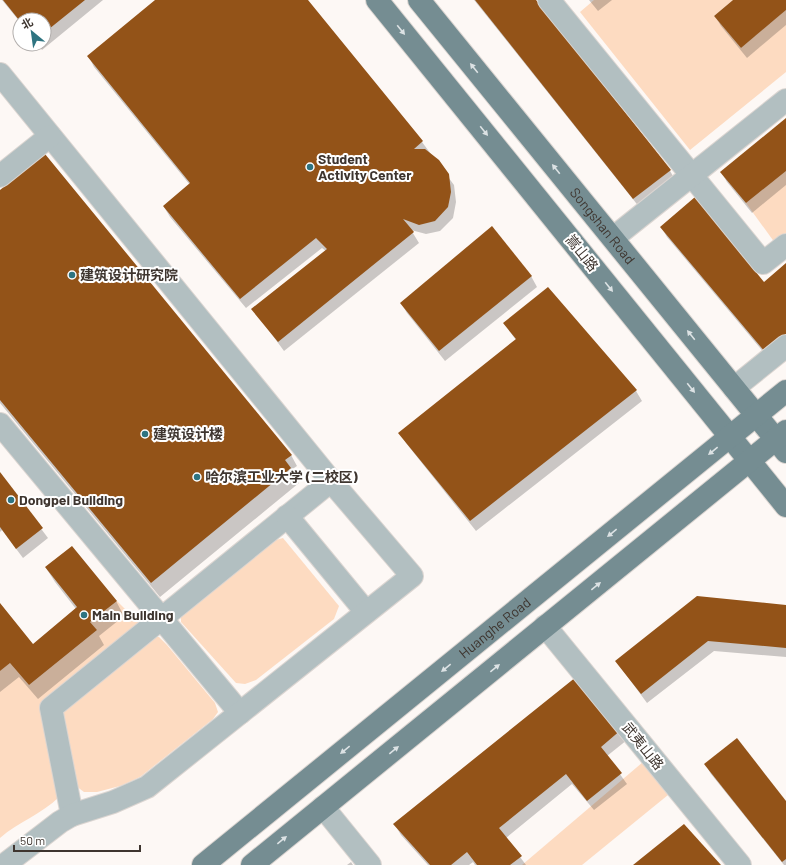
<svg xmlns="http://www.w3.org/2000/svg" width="786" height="865" font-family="Barlow,'Noto Sans SC',sans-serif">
  <rect width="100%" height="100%" fill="#fdf8f5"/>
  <g fill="#fddbc1">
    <path d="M594 0H733L714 16 741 48 786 10V72L690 150 580 12Z"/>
    <path d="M786 171V245L780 250 746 203Z"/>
    <path d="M283 538 339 606 334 619 256 680 245 684 236 683 181 622V612L272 541Z"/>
    <path d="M117 601 140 624 41 706 59 797C42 814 18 822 0 838V671L10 663 29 685 97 630 90 622Z"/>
    <path d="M151 637H159L167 645 215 703 218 712 213 719 140 777 120 786 97 792H84L76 786 63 713 71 699Z"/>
    <path d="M643 762 668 795 582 865H522Z"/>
  </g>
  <g fill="#0003">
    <path d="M2 0H103L42 50 38 44H44V20H20V22Z"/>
    <path d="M157 0H307L422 142 454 185 456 202 453 218 440 231 426 234 411 230 419 243 284 351 253 309 326 251 322 248 246 308 170 217 164 207 190 185 94 67 89 57Z"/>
    <path d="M474 0H534L670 171 676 181 640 208Z"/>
    <path d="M589 0H612L598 11Z"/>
    <path d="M734 0H786V25L747 58 721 26 715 16Z"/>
    <path d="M786 119V185L752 213 727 182 721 172Z"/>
    <path d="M0 191 291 455 297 466 291 470 299 483 160 597 0 403Z"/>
    <path d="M661 227 763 284 786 265V349L771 361 667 237Z"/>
    <path d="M531 276 537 287 445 361 407 313 401 303Z"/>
    <path d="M504 324 636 391 642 401 476 531 406 443 400 433 516 340Z"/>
    <path d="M0 474 48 538 23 558 2 530 0 532Z"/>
    <path d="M46 568 116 601 124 616 99 636 104 645 38 699 19 677 0 692V605L33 645 76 609 55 582Z"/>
    <path d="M786 606V657L714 651 647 703 616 661Z"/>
    <path d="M576 678 627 740 607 756 627 784 594 810 572 784 506 838 526 865H475L473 862 469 865H428L401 835 395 825Z"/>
    <path d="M705 764 786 803V865H784L711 774Z"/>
    <path d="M351 862 353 865H347Z"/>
  </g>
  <g fill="#935318">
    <path d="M3 0H85L44 33V20H19Z"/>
    <path d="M155 0H308L423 141 414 149H425L439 160 449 174 451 192 448 207 435 221 419 225 403 219 414 232 278 342 251 309 327 249 316 238 240 299 163 206 190 183 87 56Z"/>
    <path d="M475 0H536L671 170 633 199Z"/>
    <path d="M733 0H786V10L741 48 714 16Z"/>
    <path d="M786 118V171L746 203 720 172Z"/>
    <path d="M45 154 292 455 285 460 291 468 151 583 0 400V190Z"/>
    <path d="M695 197 764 282 786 263V334L765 352 660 227Z"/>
    <path d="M492 226 532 276 439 351 400 303Z"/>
    <path d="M548 287 637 390 470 521 398 433 516 339 503 323Z"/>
    <path d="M0 472 43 528 16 549 0 527Z"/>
    <path d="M72 546 117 601 90 622 97 630 29 685 10 663 0 671V603L33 644 77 607 45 567Z"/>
    <path d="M697 596 786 605V648L708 641 641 694 615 661Z"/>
    <path d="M576 677 622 729 601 747 622 773 587 801 566 774 499 828 522 856 510 865H477L467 852 451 865H430L393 824Z"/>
    <path d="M737 738 786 801V859L782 862 704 764Z"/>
    <path d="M684 824 721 865H633Z"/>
  </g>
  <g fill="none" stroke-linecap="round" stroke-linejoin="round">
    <g stroke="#dbd5d1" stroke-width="24">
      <g id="minor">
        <path d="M549 0 763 263 786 245"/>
        <path d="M0 74 331 481 51 708 72 815"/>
        <path d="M0 176 50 136"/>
        <path d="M613 238 786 100"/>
        <path d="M734 388 786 346"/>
        <path d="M0 424 240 713"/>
        <path d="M287 516 366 612"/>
        <path d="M545 626 740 865"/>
        <path d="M323 807 370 865"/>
        <path d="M4 865 60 822 72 815 113 802 147 787 412 576 331 481"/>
      </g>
    </g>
    <g stroke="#dbd5d1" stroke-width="24">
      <g id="major">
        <path d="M377 0 786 506"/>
        <path id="s1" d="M419 0 786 452"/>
        <path id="s2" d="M203 865 786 391"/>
        <path d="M252 865 786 431"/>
      </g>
    </g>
    <use href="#minor" stroke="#b2bfc1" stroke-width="22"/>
    <use href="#major" stroke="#758d92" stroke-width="22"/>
  </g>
  <defs><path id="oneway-solid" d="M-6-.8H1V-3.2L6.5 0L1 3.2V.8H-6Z"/></defs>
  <g fill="#dce2e4">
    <use href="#oneway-solid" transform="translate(401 30) rotate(51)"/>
    <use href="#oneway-solid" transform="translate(474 68) rotate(-129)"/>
    <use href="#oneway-solid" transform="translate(484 131) rotate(51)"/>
    <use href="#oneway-solid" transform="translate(556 169) rotate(-129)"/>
    <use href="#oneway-solid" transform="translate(609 287) rotate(51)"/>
    <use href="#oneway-solid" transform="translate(691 335) rotate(-129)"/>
    <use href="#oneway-solid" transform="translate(691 388) rotate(51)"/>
    <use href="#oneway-solid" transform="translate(713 451) rotate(141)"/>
    <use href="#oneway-solid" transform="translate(612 533) rotate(141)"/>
    <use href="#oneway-solid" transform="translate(596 586) rotate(-39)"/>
    <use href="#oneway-solid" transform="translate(446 668) rotate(141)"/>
    <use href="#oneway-solid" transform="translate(495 668) rotate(-39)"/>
    <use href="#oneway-solid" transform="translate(345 750) rotate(141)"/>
    <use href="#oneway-solid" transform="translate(394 750) rotate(-39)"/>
    <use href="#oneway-solid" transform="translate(282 840) rotate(-39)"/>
  </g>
  <g fill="#2e7481" stroke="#fff" stroke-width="1.5">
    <circle cx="310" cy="167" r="4"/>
    <circle cx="72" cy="275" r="4"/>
    <circle cx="145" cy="434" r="4"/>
    <circle cx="197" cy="477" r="4"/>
    <circle cx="11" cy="500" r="4"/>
    <circle cx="84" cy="615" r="4"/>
  </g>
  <g text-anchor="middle" stroke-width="4" stroke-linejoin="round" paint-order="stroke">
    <g font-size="14" font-weight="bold" fill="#3e352f" stroke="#fff" text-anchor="start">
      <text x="318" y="164">Student<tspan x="318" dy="16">Activity Center</tspan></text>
      <text x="80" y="280">建筑设计研究院</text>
      <text x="153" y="439">建筑设计楼</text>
      <text x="205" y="482">哈尔滨工业大学 (二校区)</text>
      <text x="19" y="505">Dongpei Building</text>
      <text x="92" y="620">Main Building</text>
    </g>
    <g font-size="14" fill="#3e352f" stroke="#fff">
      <text dy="5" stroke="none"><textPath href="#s1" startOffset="291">Songshan Road</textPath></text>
      <text transform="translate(582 253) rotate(51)" y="5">嵩山路</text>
      <text dy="5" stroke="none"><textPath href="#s2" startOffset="376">Huanghe Road</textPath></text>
      <text transform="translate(643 746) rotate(51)" y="5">武夷山路</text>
    </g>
  </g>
  <g transform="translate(32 32) rotate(331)"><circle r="19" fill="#ffffff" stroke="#b2aeac"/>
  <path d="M0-3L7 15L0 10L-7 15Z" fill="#2e7481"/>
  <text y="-6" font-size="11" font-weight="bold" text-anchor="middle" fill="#3e352f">北</text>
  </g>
  <path d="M14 845v6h126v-6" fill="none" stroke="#3e352f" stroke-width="2"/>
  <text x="20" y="845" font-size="12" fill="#3e352f" stroke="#ffffff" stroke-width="3" paint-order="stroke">50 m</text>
</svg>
